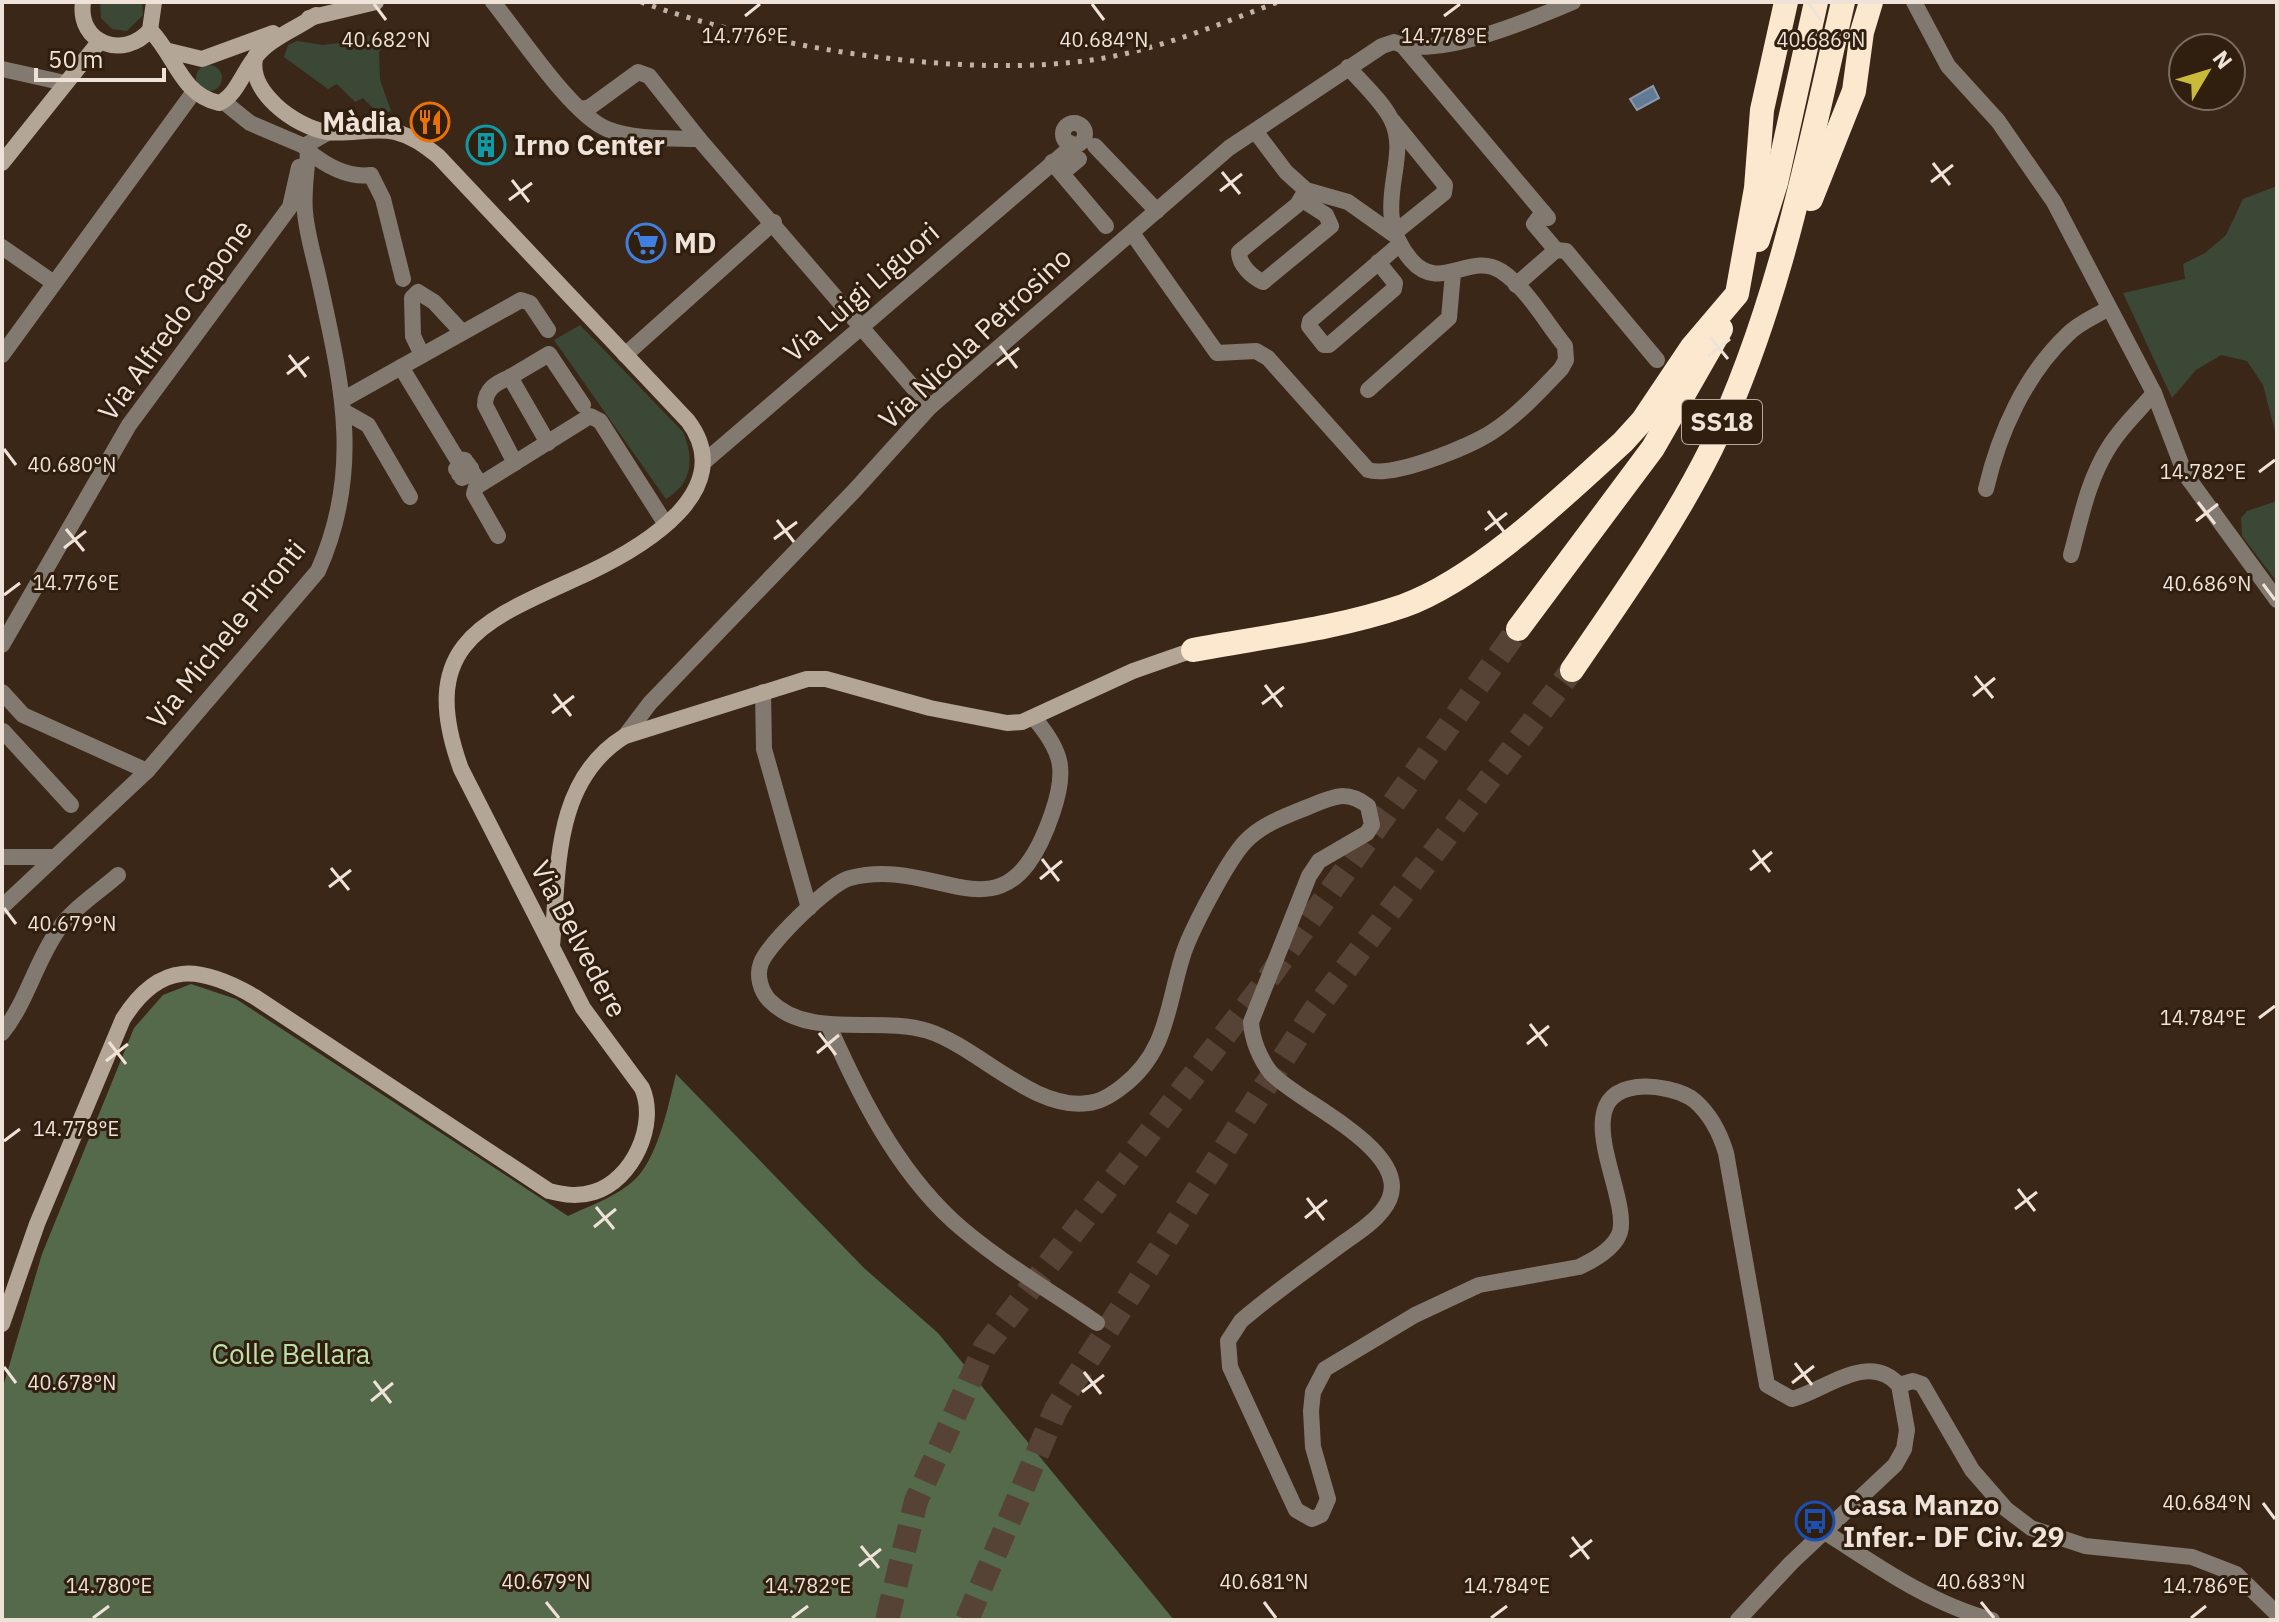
<svg xmlns="http://www.w3.org/2000/svg" width="2279" height="1622" font-family="'IBM Plex Sans',sans-serif">
  <rect width="100%" height="100%" fill="#3b2718"/>
  <g fill="#3b4835">
    <path d="M100 2H142L143 15 127 31 112 29 101 18Z"/>
    <path d="M382 32 396 33 379 52 380 80 391 111 380 115 363 98 355 102 337 84 328 89 284 57 288 45 297 41 323 45 339 43Z"/>
    <circle cx="209" cy="78" r="13"/>
    <path d="M2277 186V439L2263 385 2247 361 2221 355 2196 370 2172 398 2123 293 2185 279 2183 264 2205 253 2226 235 2243 199Z"/>
    <path d="M580 325 683 432C694 458 693 483 666 499L554 340Z"/>
    <path d="M2277 501V582L2242 536 2241 518 2247 511Z"/>
  </g>
  <path fill="#55694b" d="M191 984 236 999 568 1216C591 1205 622 1195 639 1175 659 1152 669 1103 676 1074L864 1268 938 1333 1174 1620H2V1390L42 1254 134 1028 163 995Z"/>
  <path fill="#617a96" stroke="#8c99aa" stroke-width="2" d="M1653 86 1659 98 1637 110 1630 99Z"/>
  <g fill="none" stroke-linecap="round" stroke-linejoin="round">
    <g stroke="#564335" stroke-width="24" stroke-dasharray="24 12" stroke-linecap="butt">
      <path d="M887 1620 916 1501 985 1347 1267 980 1518 629"/>
      <path d="M967 1620 1056 1409 1314 1011 1572 670"/>
    </g>
    <g stroke="#827a70" stroke-width="16">
      <path d="M493 2C519 34 572 115 607 129 634 140 670 138 699 139L930 407"/>
      <path d="M1914 2 1948 66 1998 121 2054 202 2154 393 2185 474 2277 600"/>
      <path d="M1404 47 1548 218"/>
      <path d="M2 69 65 83"/>
      <path d="M224 102 250 123 304 146 329 132"/>
      <path d="M581 109 590 107 638 72 649 76 699 139"/>
      <circle cx="1074" cy="134" r="11"/>
      <path d="M1255 131 1286 172 1306 190 1348 202 1393 234 1444 193 1445 185 1393 121"/>
      <path d="M1095 146 1157 211"/>
      <path d="M308 151C325 165 348 178 371 175L383 199 403 279"/>
      <path d="M1052 162 1106 226"/>
      <path d="M1062 173 1079 159"/>
      <path d="M1301 199 1326 215 1331 226 1263 282C1252 277 1239 265 1239 252L1297 205 1306 190"/>
      <path d="M1543 212 1534 224 1556 250"/>
      <path d="M1132 233 1217 353 1256 351 1268 358 1368 470C1393 478 1469 447 1492 432 1517 416 1541 390 1561 369L1566 360 1565 346C1546 323 1527 288 1501 271 1470 251 1440 294 1411 260 1367 208 1413 161 1391 119 1382 101 1362 83 1348 67"/>
      <path d="M2 247 54 283"/>
      <path d="M1378 262 1395 283 1394 289 1329 345H1324L1309 326 1310 321 1400 244"/>
      <path d="M1516 285 1556 250 1566 251 1657 360"/>
      <path d="M2 355 193 93"/>
      <path d="M422 355 413 336 412 298 418 292 434 302 462 332"/>
      <path d="M625 355 774 222"/>
      <path d="M401 367 457 459 465 460 456 469 468 464 459 474 471 468 462 478 473 473 480 484"/>
      <path d="M510 377 549 354 583 405"/>
      <path d="M1368 390 1449 318 1453 273"/>
      <path d="M344 399 521 300 530 303 548 330"/>
      <path d="M345 412 368 425 410 497"/>
      <path d="M704 462 1069 149 1070 143"/>
      <path d="M515 463 485 405C485 389 496 383 510 377L548 443"/>
      <path d="M1986 489C1999 433 2025 375 2067 335 2078 323 2096 316 2109 308"/>
      <path d="M498 536 474 494 476 487 590 416 600 421 665 523"/>
      <path d="M2071 555C2081 518 2088 480 2109 447 2121 427 2139 411 2154 393"/>
      <path d="M2 645 129 425 290 207 299 167"/>
      <path d="M2 692 23 715 147 771"/>
      <path d="M763 692 764 749 809 908"/>
      <path d="M1034 718C1063 752 1067 771 1052 814 1005 951 942 854 850 878 830 883 769 943 761 963 756 976 761 991 769 1000 809 1041 878 1015 928 1031 978 1047 1034 1111 1088 1103 1101 1102 1113 1094 1123 1086 1167 1052 1167 1007 1182 958 1189 933 1228 860 1245 842 1262 824 1286 816 1308 807 1332 797 1346 789 1368 806L1372 825 1367 833 1319 861 1309 876 1251 1022C1252 1040 1260 1059 1271 1073 1299 1104 1428 1156 1382 1211 1371 1225 1354 1235 1339 1246 1307 1270 1272 1294 1241 1321L1228 1341 1230 1367 1296 1510 1312 1519 1321 1515 1328 1499 1313 1447 1311 1411 1313 1392 1325 1369 1415 1315 1479 1285 1579 1267C1594 1260 1615 1248 1620 1232 1630 1194 1565 1096 1637 1087 1654 1085 1682 1090 1695 1101 1711 1115 1720 1133 1726 1153L1767 1385 1792 1399C1826 1390 1868 1351 1899 1385L1907 1430 1904 1449 1895 1465 1791 1563 1738 1620"/>
      <path d="M3 731 71 805"/>
      <path d="M625 736 650 703 855 490 930 407 1229 148 1382 46 1394 42C1435 61 1533 19 1573 2"/>
      <path d="M2 857H55"/>
      <path d="M2 907 147 771 318 571C363 471 342 385 320 284 315 260 307 236 305 212 303 192 307 171 308 151L304 146"/>
      <path d="M828 1024C859 1094 895 1167 952 1220 995 1259 1049 1290 1097 1323"/>
      <path d="M2 1033C27 1002 35 963 58 930 72 909 99 892 118 875"/>
      <path d="M1899 1385 1913 1381 1922 1384 1972 1470 2006 1509 2031 1528 2085 1546 2192 1557 2236 1574 2277 1614"/>
      <path d="M1825 1532C1877 1566 1931 1604 1992 1620"/>
    </g>
    <g stroke="#b3a697" stroke-width="16">
      <path d="M83 2C77 44 124 60 150 30L154 2"/>
      <path d="M309 18 376 2"/>
      <path d="M150 30C176 56 180 94 219 103 237 96 244 68 258 54 273 37 298 28 316 15"/>
      <path d="M169 51 202 59 273 33"/>
      <path d="M2 163 99 42"/>
      <path d="M552 946C559 871 552 781 625 736L807 679H826L930 708 1007 723 1022 722 1133 671 1193 650"/>
      <path d="M2 1324 37 1224 123 1019C160 960 200 965 255 997L549 1191C565 1195 578 1197 594 1192 633 1180 658 1124 642 1088L583 1008 461 769C414 639 489 619 588 573 643 547 740 490 688 421L438 156C424 145 412 136 395 132 373 127 350 135 327 132 295 127 245 90 256 55"/>
    </g>
    <g stroke="#fce7cf" stroke-width="24">
      <path d="M1811 199 1854 91 1862 32 1871 2"/>
      <path d="M1758 240 1776 183 1816 2"/>
      <path d="M1518 629 1653 448 1721 329"/>
      <path d="M1193 650C1262 637 1336 629 1403 606 1478 579 1564 496 1623 442L1643 420 1692 347 1737 294 1756 188 1762 110 1786 2"/>
      <path d="M1572 670C1621 598 1672 527 1711 449 1779 308 1808 154 1843 2"/>
    </g>
    <path stroke="#c1b3a8" stroke-width="5" stroke-dasharray="4 8" stroke-linecap="butt" d="M641 2C768 48 964 80 1098 59 1160 49 1220 24 1278 2"/>
  </g>
  <path fill="none" stroke="#efe2d9" stroke-width="3" d="M374 4 386 20M1092 4 1104 20M1809 4 1821 20M745 16 760 4M1444 16 1460 4M1933 163 1950 185M1222 172 1240 194M512 180 529 202M1931 182 1953 165M1220 191 1242 174M509 200 532 183M1710 337 1728 359M1000 346 1017 368M289 355 306 377M1708 356 1730 339M997 365 1019 348M287 374 309 357M4 449 16 465M2259 472 2275 460M2198 502 2215 524M1488 511 1505 533M777 520 794 542M2196 521 2218 504M66 529 84 551M1485 530 1507 513M774 539 797 522M64 548 86 531M2263 584 2275 600M4 595 20 583M1975 676 1993 698M1265 685 1282 707M554 694 571 716M1973 696 1995 678M1262 704 1284 687M552 713 574 696M1753 850 1770 872M1042 859 1059 881M331 868 349 890M1750 870 1772 852M1040 879 1062 861M329 887 351 870M4 908 16 924M2259 1018 2275 1006M1530 1024 1547 1046M819 1033 836 1055M109 1042 126 1064M1527 1044 1549 1026M817 1053 839 1035M106 1061 128 1044M4 1141 20 1129M2018 1189 2035 1211M1307 1198 1324 1220M596 1207 614 1229M2015 1209 2037 1192M1305 1218 1327 1200M594 1227 616 1209M1795 1363 1812 1385M4 1367 16 1383M1084 1372 1101 1394M374 1381 391 1403M1792 1383 1814 1366M1082 1392 1104 1375M371 1401 393 1383M2263 1503 2275 1519M1572 1537 1589 1559M861 1546 879 1568M1570 1557 1592 1540M859 1566 881 1549M546 1602 559 1618M1264 1602 1276 1618M1981 1602 1994 1618M93 1618 109 1606M792 1618 808 1606M1491 1618 1507 1606M2191 1618 2206 1606"/>
  <defs>
    <g id="restaurant-ring" transform="scale(2)"><circle r="9.5" fill="#301e0f" stroke="#e8710a" stroke-width="1.5"/><path d="M-5-6h1v4h1v-4h1v4h1v-4h1v5L-1.5 .5V6h-2V.5L-5-1ZM5-6V6H3V1.5H1.5Q1.5-4 5-6Z" fill="#e8710a"/></g>
    <g id="building-ring" transform="scale(2)"><circle r="9.5" fill="#301e0f" stroke="#0f9aa8" stroke-width="1.5"/><path d="M-4-6H4V6H1V3H-1V6H-4ZM-2.5-4.3h1.7v1.8h-1.7ZM.8-4.3h1.7v1.8H.8ZM-2.5-1h1.7V.8h-1.7ZM.8-1h1.7V.8H.8Z" fill="#0f9aa8"/></g>
    <g id="supermarket-ring" transform="scale(2)"><circle r="9.5" fill="#301e0f" stroke="#3f7fe0" stroke-width="1.5"/><path d="M-6-5.5h2.5l.6 2H6L4.5 2H-2.5L-4.4-4H-6ZM-1.5 3.2a1.3 1.3 0 1 0 .1 0ZM3 3.2a1.3 1.3 0 1 0 .1 0Z" fill="#3f7fe0"/></g>
    <g id="bus-ring" transform="scale(2)"><circle r="9.5" fill="#301e0f" stroke="#1a4fb4" stroke-width="1.5"/><path d="M-5-6H5V4H4V6H2V4H-2V6H-4V4H-5ZM-3.5-4V0h7V-4ZM-3.5 1.2v1.5H-2V1.2ZM2 1.2v1.5H3.5V1.2Z" fill="#1a4fb4"/></g>
  </defs>
  <g fill-rule="evenodd">
    <use href="#restaurant-ring" x="430" y="122"/>
    <use href="#building-ring" x="486" y="145"/>
    <use href="#supermarket-ring" x="646" y="243"/>
    <use href="#bus-ring" x="1815" y="1521"/>
  </g>
  <g text-anchor="middle" stroke-width="6" stroke-linejoin="round" paint-order="stroke">
    <rect fill="#301e0f" stroke="#b6a79c" stroke-width="2" x="1682" y="400" width="80" height="44" rx="6"/>
    <g font-size="26" font-weight="bold" fill="#efe2d9">
      <text x="1722" y="431">SS18</text>
    </g>
    <g font-size="28" font-weight="bold" fill="#efe2d9" stroke="#301e0f" text-anchor="start">
      <text x="402" y="132" text-anchor="end">Màdia</text>
      <text x="514" y="155">Irno Center</text>
      <text x="674" y="253">MD</text>
      <text x="1843" y="1515">Casa Manzo<tspan x="1843" dy="32">Infer.- DF Civ. 29</tspan></text>
    </g>
    <g font-size="28" fill="#efe2d9" stroke="#301e0f">
      <text transform="translate(861 292) rotate(-41)" y="10">Via Luigi Liguori</text>
      <text transform="translate(175 320) rotate(-54)" y="10">Via Alfredo Capone</text>
      <text transform="translate(975 338) rotate(-43)" y="10">Via Nicola Petrosino</text>
      <text transform="translate(226 634) rotate(-51)" y="10">Via Michele Pironti</text>
      <text transform="translate(579 939) rotate(62)" y="10">Via Belvedere</text>
    </g>
    <g font-size="28" fill="#bbe0aa" stroke="#301e0f">
      <text x="291" y="1364">Colle Bellara</text>
    </g>
  </g>
  <g font-size="20" text-anchor="middle" fill="#efe2d9" stroke="#301e0f" stroke-width="6" stroke-linejoin="round" paint-order="stroke">
    <text x="745" y="43">14.776°E</text>
    <text x="1444" y="43">14.778°E</text>
    <text x="386" y="47">40.682°N</text>
    <text x="1104" y="47">40.684°N</text>
    <text x="1821" y="47">40.686°N</text>
    <text x="72" y="472">40.680°N</text>
    <text x="2203" y="479">14.782°E</text>
    <text x="76" y="590">14.776°E</text>
    <text x="2207" y="591">40.686°N</text>
    <text x="72" y="931">40.679°N</text>
    <text x="2203" y="1025">14.784°E</text>
    <text x="76" y="1136">14.778°E</text>
    <text x="72" y="1390">40.678°N</text>
    <text x="2207" y="1510">40.684°N</text>
    <text x="546" y="1589">40.679°N</text>
    <text x="1264" y="1589">40.681°N</text>
    <text x="1981" y="1589">40.683°N</text>
    <text x="109" y="1593">14.780°E</text>
    <text x="808" y="1593">14.782°E</text>
    <text x="1507" y="1593">14.784°E</text>
    <text x="2206" y="1593">14.786°E</text>
  </g>
  <rect width="2279" height="1622" fill="none" stroke="#efe2d9" stroke-width="8"/>
  <g transform="translate(2207 72) rotate(52)"><circle r="38" fill="#301e0f" stroke="#7c6c60" stroke-width="2"/>
  <path d="M0-6L14 30L0 20L-14 30Z" fill="#caba3a"/>
  <text y="-12" font-size="22" font-weight="bold" text-anchor="middle" fill="#efe2d9">N</text>
  </g>
  <path d="M36 68v12h128v-12" fill="none" stroke="#efe2d9" stroke-width="4"/>
  <text x="48" y="68" font-size="24" fill="#efe2d9" stroke="#301e0f" stroke-width="6" paint-order="stroke">50 m</text>
</svg>
